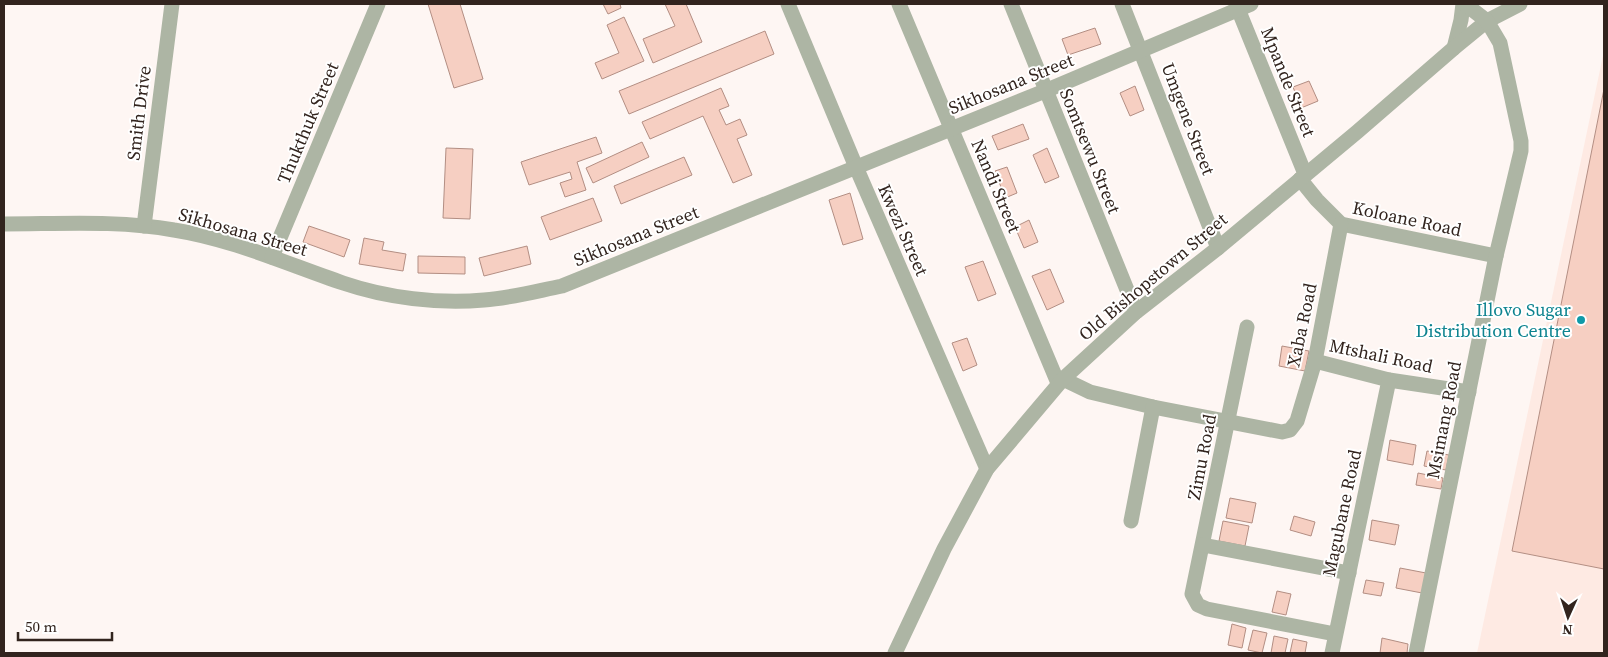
<svg xmlns="http://www.w3.org/2000/svg" width="1608" height="657" font-family="'Source Serif 4',serif">
  <rect width="100%" height="100%" fill="#fef6f3"/>
  <path fill="#feeae3" d="M1604 51V653H1477Z"/>
  <g fill="#f6cfc2" stroke="#b38e83">
    <path d="M428 4H460L483 79 454 88Z"/>
    <path d="M603 4H620L621 8 608 14Z"/>
    <path d="M665 4H686L702 42 653 63 643 39 675 26Z"/>
    <path d="M624 17 644 61 602 79 595 63 619 53 607 25Z"/>
    <path d="M1095 28 1101 44 1068 55 1062 39Z"/>
    <path d="M765 31 774 54 629 114 619 91Z"/>
    <path d="M1309 81 1318 101 1301 108 1293 87Z"/>
    <path d="M1135 86 1144 110 1130 116 1120 93Z"/>
    <path d="M721 88 729 106 719 110 726 125 740 119 747 135 737 139 752 175 733 183 703 116 650 139 642 122Z"/>
    <path d="M1604 89V569L1512 551Z"/>
    <path d="M1023 124 1029 139 998 150 992 136Z"/>
    <path d="M596 137 602 153 577 162 586 190 565 197 560 183 572 179 570 172 529 185 521 162Z"/>
    <path d="M642 142 649 157 593 183 586 168Z"/>
    <path d="M446 148 473 149 470 219 443 218Z"/>
    <path d="M1047 148 1059 177 1045 183 1033 155Z"/>
    <path d="M684 157 692 175 621 204 614 186Z"/>
    <path d="M1007 167 1017 193 1005 198 995 171Z"/>
    <path d="M850 193 863 239 843 245 829 200Z"/>
    <path d="M593 198 602 221 550 240 541 217Z"/>
    <path d="M1029 220 1038 242 1024 248 1015 227Z"/>
    <path d="M309 226 350 240 344 257 303 242Z"/>
    <path d="M364 238 384 242 382 250 406 254 403 271 359 264Z"/>
    <path d="M527 246 531 264 484 276 479 258Z"/>
    <path d="M418 256 465 257V274L418 273Z"/>
    <path d="M983 261 996 294 978 301 965 267Z"/>
    <path d="M1050 269 1064 302 1047 310 1032 276Z"/>
    <path d="M967 338 977 365 963 371 952 343Z"/>
    <path d="M1282 346 1309 351 1305 371 1279 366Z"/>
    <path d="M1390 440 1416 445 1413 465 1387 460Z"/>
    <path d="M1427 451 1449 455 1446 470 1424 466Z"/>
    <path d="M1418 473 1443 478 1441 489 1416 485Z"/>
    <path d="M1230 498 1256 503 1252 523 1226 518Z"/>
    <path d="M1294 516 1315 522 1311 536 1290 530Z"/>
    <path d="M1372 520 1399 525 1395 545 1369 540Z"/>
    <path d="M1223 521 1249 526 1245 546 1219 541Z"/>
    <path d="M1400 568 1426 573 1422 593 1396 588Z"/>
    <path d="M1366 580 1384 583 1381 596 1363 593Z"/>
    <path d="M1277 591 1291 594 1286 615 1272 612Z"/>
    <path d="M1232 624 1246 628 1242 648 1228 645Z"/>
    <path d="M1253 630 1267 633 1262 653 1248 650Z"/>
    <path d="M1274 636 1288 639 1285 653H1271Z"/>
    <path d="M1382 638 1408 644 1407 653H1380Z"/>
    <path d="M1293 639 1307 642 1305 653H1290Z"/>
  </g>
  <g fill="none" stroke-linecap="round" stroke-linejoin="round">
    <g stroke="#adb5a4" stroke-width="15">
      <path d="M788 4 856 167 987 469"/>
      <path d="M899 4 1058 383"/>
      <path d="M1011 4 1136 312"/>
      <path d="M1122 4 1218 248"/>
      <path d="M1236 4 1305 174"/>
      <path d="M1454 48 1461 20 1463 4"/>
      <path d="M1300 179 1317 200 1341 224 1496 256"/>
      <path d="M4 224C60 224 118 220 174 230 232 239 287 264 343 283 387 298 438 304 484 300 511 298 537 291 562 286L1045 91 1251 4"/>
      <path d="M144 226 172 4"/>
      <path d="M272 257 378 4"/>
      <path d="M1247 327 1192 594 1198 605 1207 609 1335 634"/>
      <path d="M1315 361 1389 380 1469 392"/>
      <path d="M1063 379 1090 392 1153 407 1282 432 1290 430 1297 421 1315 361 1341 224"/>
      <path d="M1131 521 1153 407"/>
      <path d="M1203 545 1349 573"/>
      <path d="M895 653 944 549 987 469 1063 379 1136 312 1218 248 1357 132 1454 48 1487 21 1520 4"/>
      <path d="M1332 653 1389 380"/>
      <path d="M1416 653 1496 256 1521 151V141L1500 43 1487 21 1465 4"/>
    </g>
  </g>
  <circle fill="#0f9aa8" stroke="#fff" stroke-width="2" cx="1581" cy="320" r="5"/>
  <g text-anchor="middle" stroke-width="4" stroke-linejoin="round" paint-order="stroke">
    <g font-size="18" fill="#32241e" stroke="#fff">
      <text transform="translate(1288 82) rotate(68)" y="6">Mpande Street</text>
      <text transform="translate(1011 84) rotate(-22)" y="6">Sikhosana Street</text>
      <text transform="translate(139 113) rotate(-83)" y="6">Smith Drive</text>
      <text transform="translate(1188 119) rotate(69)" y="6">Umgene Street</text>
      <text transform="translate(308 123) rotate(-67)" y="6">Thukthuk Street</text>
      <text transform="translate(1090 151) rotate(68)" y="6">Somtsewu Street</text>
      <text transform="translate(996 186) rotate(67)" y="6">Nandi Street</text>
      <text transform="translate(1407 219) rotate(12)" y="6">Koloane Road</text>
      <text transform="translate(903 230) rotate(66)" y="6">Kwezi Street</text>
      <text transform="translate(243 232) rotate(16)" y="6">Sikhosana Street</text>
      <text transform="translate(636 236) rotate(-22)" y="6">Sikhosana Street</text>
      <text transform="translate(1153 277) rotate(-40)" y="6">Old Bishopstown Street</text>
      <text transform="translate(1302 325) rotate(-78)" y="6">Xaba Road</text>
      <text transform="translate(1381 356) rotate(12)" y="6">Mtshali Road</text>
      <text transform="translate(1444 420) rotate(-79)" y="6">Msimang Road</text>
      <text transform="translate(1202 457) rotate(-79)" y="6">Zimu Road</text>
      <text transform="translate(1342 513) rotate(-78)" y="6">Magubane Road</text>
    </g>
    <g font-size="18" fill="#0d838f" stroke="#fff" text-anchor="end">
      <text x="1571" y="316">Illovo Sugar<tspan x="1571" dy="21">Distribution Centre</tspan></text>
    </g>
  </g>
  <rect width="1608" height="657" fill="none" stroke="#32241e" stroke-width="10"/>
  <g transform="translate(1568 617) rotate(183)" stroke="#ffffff" stroke-width="4" paint-order="stroke">
  <path d="M0-4L9 19L0 12L-9 19Z" fill="#32241e"/>
  <text y="-8" font-size="14" font-weight="bold" text-anchor="middle" fill="#32241e">N</text>
  </g>
  <path d="M18 632v8h94v-8" fill="none" stroke="#32241e" stroke-width="2.5"/>
  <text x="25" y="632" font-size="15" fill="#32241e" stroke="#ffffff" stroke-width="4" paint-order="stroke">50 m</text>
</svg>
